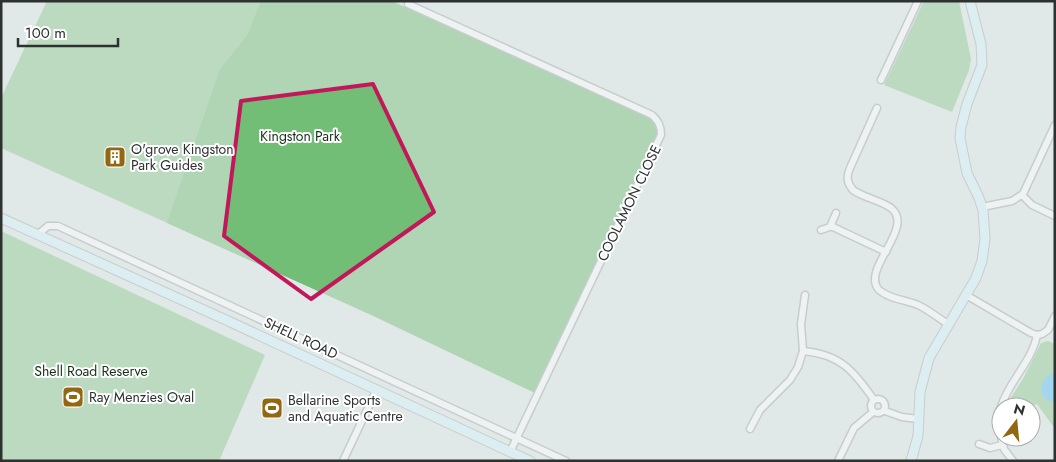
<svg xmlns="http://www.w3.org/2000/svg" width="1056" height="462" font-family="Jost,sans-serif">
  <rect width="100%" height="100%" fill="#e1e8e8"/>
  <g fill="#8ccb8f">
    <path d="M47 1H392L367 313 1 148V98Z"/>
    <path d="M924 1H959L971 59 969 70 952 112 884 85Z"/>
    <path d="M1 231 265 355 219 461H1Z"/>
    <path d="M1048 341 1055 344V429L1037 404 1030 407H1008V402L1024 377 1041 343Z"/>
  </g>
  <path fill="#72be76" d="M261 1H392L491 46 652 115 661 135 537 394 367 313 167 223 220 69 247 36Z"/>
  <path fill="#59c2fb" d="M1055 373V402C1035 401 1038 377 1055 373Z"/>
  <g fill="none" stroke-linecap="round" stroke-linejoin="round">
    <g stroke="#a6adad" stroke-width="9">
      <g id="street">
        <path d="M408 4 652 115C659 122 661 126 661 135L510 452"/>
        <path d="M881 80 918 1"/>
        <path d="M877 108 850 168C846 177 847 183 853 190 864 198 880 200 891 208 916 228 860 269 879 290 889 299 906 300 918 305 929 310 938 318 948 324"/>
        <path d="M1022 195 1032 205 1055 216"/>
        <path d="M982 207 1012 201 1023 194 1055 125"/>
        <path d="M831 226 886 252"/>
        <path d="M821 230 830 227 836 213"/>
        <path d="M37 235 48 226H58L566 461"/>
        <path d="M966 295 1031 333 1037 335 1042 334 1048 330 1055 316"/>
        <path d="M803 351C840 354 854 371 874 400"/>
        <circle cx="878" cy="406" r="7"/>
        <path d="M1001 407C1008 382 1032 362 1037 335"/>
        <path d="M1001 408V428"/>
        <path d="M885 411 902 417 918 419"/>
        <path d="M750 429 760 410 790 380 798 367 803 351 801 324 805 295"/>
        <path d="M1001 437 1004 449 1013 461"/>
        <path d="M979 444 990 448 1002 445"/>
        <path d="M343 461 377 389"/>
        <path d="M838 461 854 428 873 412"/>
      </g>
    </g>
    <g stroke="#a6adad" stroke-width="11">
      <g id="secondary">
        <path d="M1 218 226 320 530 461"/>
        <path d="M911 461 918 436 920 392 929 358 976 278 982 261 985 239 983 210 979 198 967 173 960 138 961 127 967 104 982 65 981 44 970 1"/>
      </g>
    </g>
    <use href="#street" stroke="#fff" stroke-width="6"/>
    <use href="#secondary" stroke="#d8f7fe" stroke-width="9"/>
  </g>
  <path d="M0 0H1056V462H0ZM373 84 434 212 311 299 224 236 241 101Z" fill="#e1e8e8" fill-opacity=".55" fill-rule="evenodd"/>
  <path fill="none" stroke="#c2185b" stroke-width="4" stroke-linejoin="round" d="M373 84 434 212 311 299 224 236 241 101Z"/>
  <defs>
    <g id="building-square" transform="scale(1.125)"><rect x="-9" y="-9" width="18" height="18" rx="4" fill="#936712" stroke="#fff"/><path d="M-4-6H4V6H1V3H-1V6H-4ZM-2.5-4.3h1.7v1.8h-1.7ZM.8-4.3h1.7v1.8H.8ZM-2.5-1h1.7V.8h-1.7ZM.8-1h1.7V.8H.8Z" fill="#fff"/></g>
    <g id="stadium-square" transform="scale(1.125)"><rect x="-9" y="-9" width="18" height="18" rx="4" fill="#936712" stroke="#fff"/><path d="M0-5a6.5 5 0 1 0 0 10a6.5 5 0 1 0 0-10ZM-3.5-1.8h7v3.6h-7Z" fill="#fff"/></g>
  </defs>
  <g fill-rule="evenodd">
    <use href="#building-square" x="115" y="157"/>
    <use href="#stadium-square" x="73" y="397"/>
    <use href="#stadium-square" x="272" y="408"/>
  </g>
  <g text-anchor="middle" stroke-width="4" stroke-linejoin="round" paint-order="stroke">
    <g font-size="14" fill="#123115" stroke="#fff">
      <text x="300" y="141">Kingston Park</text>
      <text x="91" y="376">Shell Road Reserve</text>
    </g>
    <g font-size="14" fill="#2d3130" stroke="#fff" text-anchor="start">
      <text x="131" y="154">O'grove Kingston<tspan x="131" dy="16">Park Guides</tspan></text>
      <text x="89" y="402">Ray Menzies Oval</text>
      <text x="288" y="405">Bellarine Sports<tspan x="288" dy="16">and Aquatic Centre</tspan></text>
    </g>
    <g font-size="14" fill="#2d3130" stroke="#fff">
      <text transform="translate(629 203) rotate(-64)" y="5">COOLAMON CLOSE</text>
      <text transform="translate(301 338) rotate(25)" y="5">SHELL ROAD</text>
    </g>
  </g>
  <rect width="1056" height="462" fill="none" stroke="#2d3130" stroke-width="5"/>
  <g transform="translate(1016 422) rotate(16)"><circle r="24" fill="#ffffff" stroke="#abadac"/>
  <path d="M0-4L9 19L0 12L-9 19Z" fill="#936712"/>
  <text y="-8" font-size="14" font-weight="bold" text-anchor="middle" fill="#2d3130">N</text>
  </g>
  <path d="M18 38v8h100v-8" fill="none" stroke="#2d3130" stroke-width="2.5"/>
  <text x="25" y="38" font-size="15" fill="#2d3130" stroke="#ffffff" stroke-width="4" paint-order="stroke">100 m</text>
</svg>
